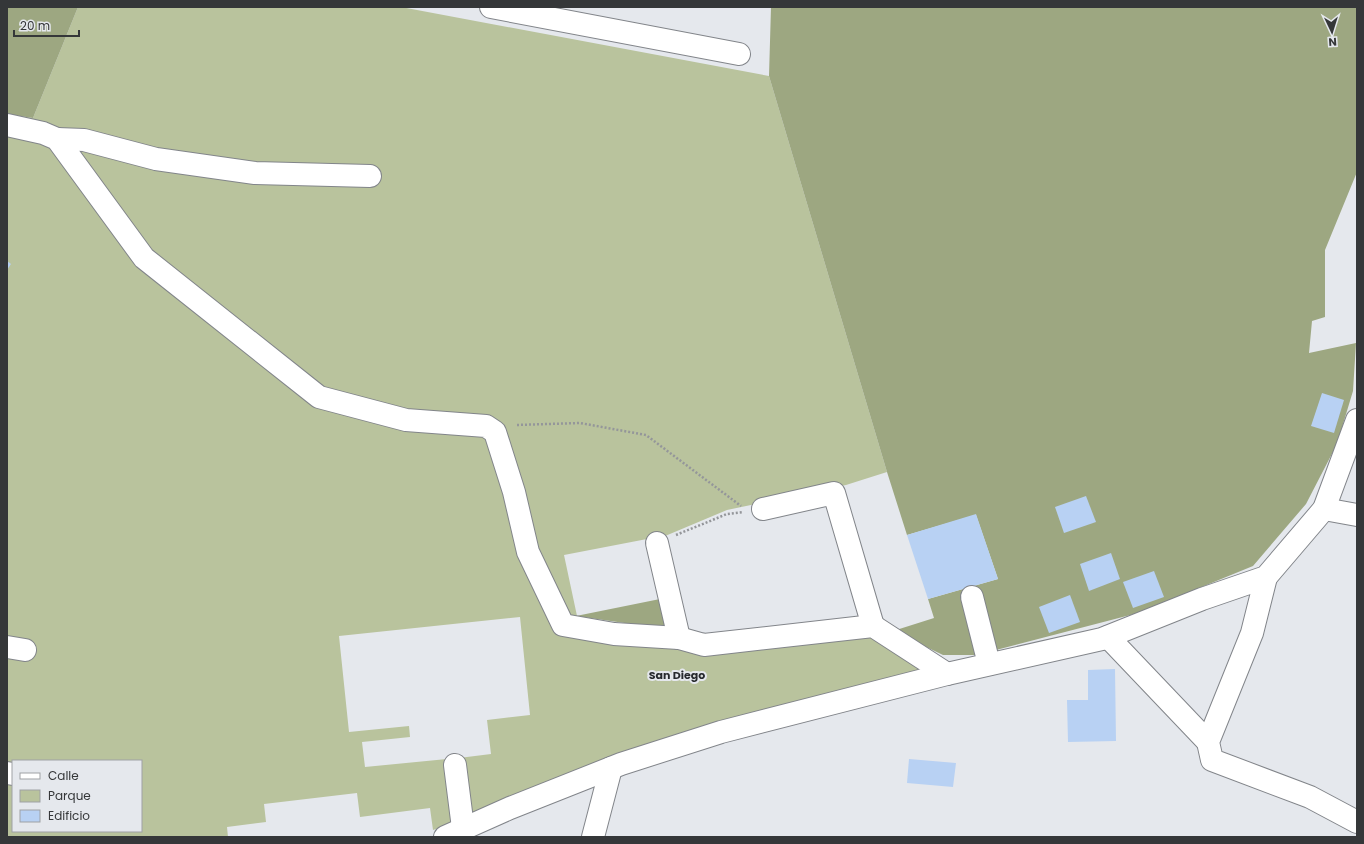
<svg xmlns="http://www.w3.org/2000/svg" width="1364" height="844" font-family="Poppins,sans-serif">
  <rect width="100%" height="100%" fill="#e5e8ed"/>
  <path fill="#b9c39d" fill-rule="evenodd" d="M78 7H401L769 76 887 472 846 485 727 510 658 539H647L564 555 580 630 675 642 870 630 936 672 466 823 459 758 491 754 487 720 530 715 520 617 339 636 349 732 409 726 410 737 362 742 365 767 447 759 454 823 433 830 430 808 360 817 357 793 264 804 266 822 227 827 228 837H7V114L33 118ZM13 761H141V831H13Z"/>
  <g fill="#9da781">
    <path d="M7 7H78L33 118 7 114Z"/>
    <path d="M771 7H1357V172L1325 250V317L1312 321 1309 353 1356 343 1353 391 1337 444 1306 504 1253 566 1138 613 977 655H943L893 631 934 618 928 599 998 579 976 515 907 535 887 472 769 76Z"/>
    <path d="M660 599 666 629 576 616Z"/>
  </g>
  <g fill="#b8d1f3">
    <path d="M7 261 11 264 7 270Z"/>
    <path d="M1322 393 1344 400 1334 433 1311 426Z"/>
    <path d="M1086 496 1096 522 1064 533 1055 507Z"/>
    <path d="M976 514 998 579 928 599 907 535Z"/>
    <path d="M1111 553 1120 579 1089 591 1080 564Z"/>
    <path d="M1154 571 1164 597 1133 608 1123 582Z"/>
    <path d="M1070 595 1080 622 1049 633 1039 607Z"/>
    <path d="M1115 669 1116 741 1068 742 1067 700H1088V670Z"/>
    <path d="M909 759 956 763 953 787 907 783Z"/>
  </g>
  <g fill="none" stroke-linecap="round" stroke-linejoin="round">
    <g stroke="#82858a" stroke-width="24">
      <g id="minor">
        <path d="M491 7 739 54"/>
        <path d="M7 125 43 133 57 139 144 258 319 397 406 420 486 426 495 432 514 492 528 552 563 625 614 634 679 638 704 645 873 626 947 674"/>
        <path d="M57 139 84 140 156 159 255 173 370 176"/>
        <path d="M763 509 834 493 873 626"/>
        <path d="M1324 509 1357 515"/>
        <path d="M657 543 679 638"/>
        <path d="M1266 577 1252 633 1208 742 1212 760 1310 797 1357 822"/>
        <path d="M972 597 989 664"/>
        <path d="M1108 637 1208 742"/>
        <path d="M7 647 25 650"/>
        <path d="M455 765 463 828"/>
        <path d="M7 773 13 774"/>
        <path d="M445 837 510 808 621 764 721 732 947 674 1102 639 1202 599 1266 577 1324 509 1357 420"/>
        <path d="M593 837 611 768"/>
      </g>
    </g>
    <g stroke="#94969a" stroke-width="2.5" stroke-dasharray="2 2" stroke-linecap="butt">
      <path d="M517 425 580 423 646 435 741 506"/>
      <path d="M676 535 727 514 743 512"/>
    </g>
    <use href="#minor" stroke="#fff" stroke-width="22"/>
  </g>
  <g text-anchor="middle" stroke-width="4" stroke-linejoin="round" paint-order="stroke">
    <g font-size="11" font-weight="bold" fill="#26292d" stroke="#e5e8ed">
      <text x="677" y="679">San Diego</text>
    </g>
  </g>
  <rect width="1364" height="844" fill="none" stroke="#353739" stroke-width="16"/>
  <rect x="12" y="760" width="130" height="72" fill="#e5e8ed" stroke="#9fa1a5"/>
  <rect x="20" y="773" width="20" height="6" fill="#ffffff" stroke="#9fa1a5"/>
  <text x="48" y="780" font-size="12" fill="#353739">Calle</text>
  <rect x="20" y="790" width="20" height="12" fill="#b9c39d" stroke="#9fa1a5"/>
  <text x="48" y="800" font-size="12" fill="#353739">Parque</text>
  <rect x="20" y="810" width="20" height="12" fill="#b8d1f3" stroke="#9fa1a5"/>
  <text x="48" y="820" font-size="12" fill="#353739">Edificio</text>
  <g transform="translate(1332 32) rotate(176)" stroke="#e5e8ed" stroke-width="3" paint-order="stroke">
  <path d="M0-3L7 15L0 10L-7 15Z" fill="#353739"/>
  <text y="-6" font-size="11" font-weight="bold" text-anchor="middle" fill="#353739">N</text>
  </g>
  <path d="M14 30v6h65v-6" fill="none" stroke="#353739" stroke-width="2"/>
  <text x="20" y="30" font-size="12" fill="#353739" stroke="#e5e8ed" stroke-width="3" paint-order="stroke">20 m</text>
</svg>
